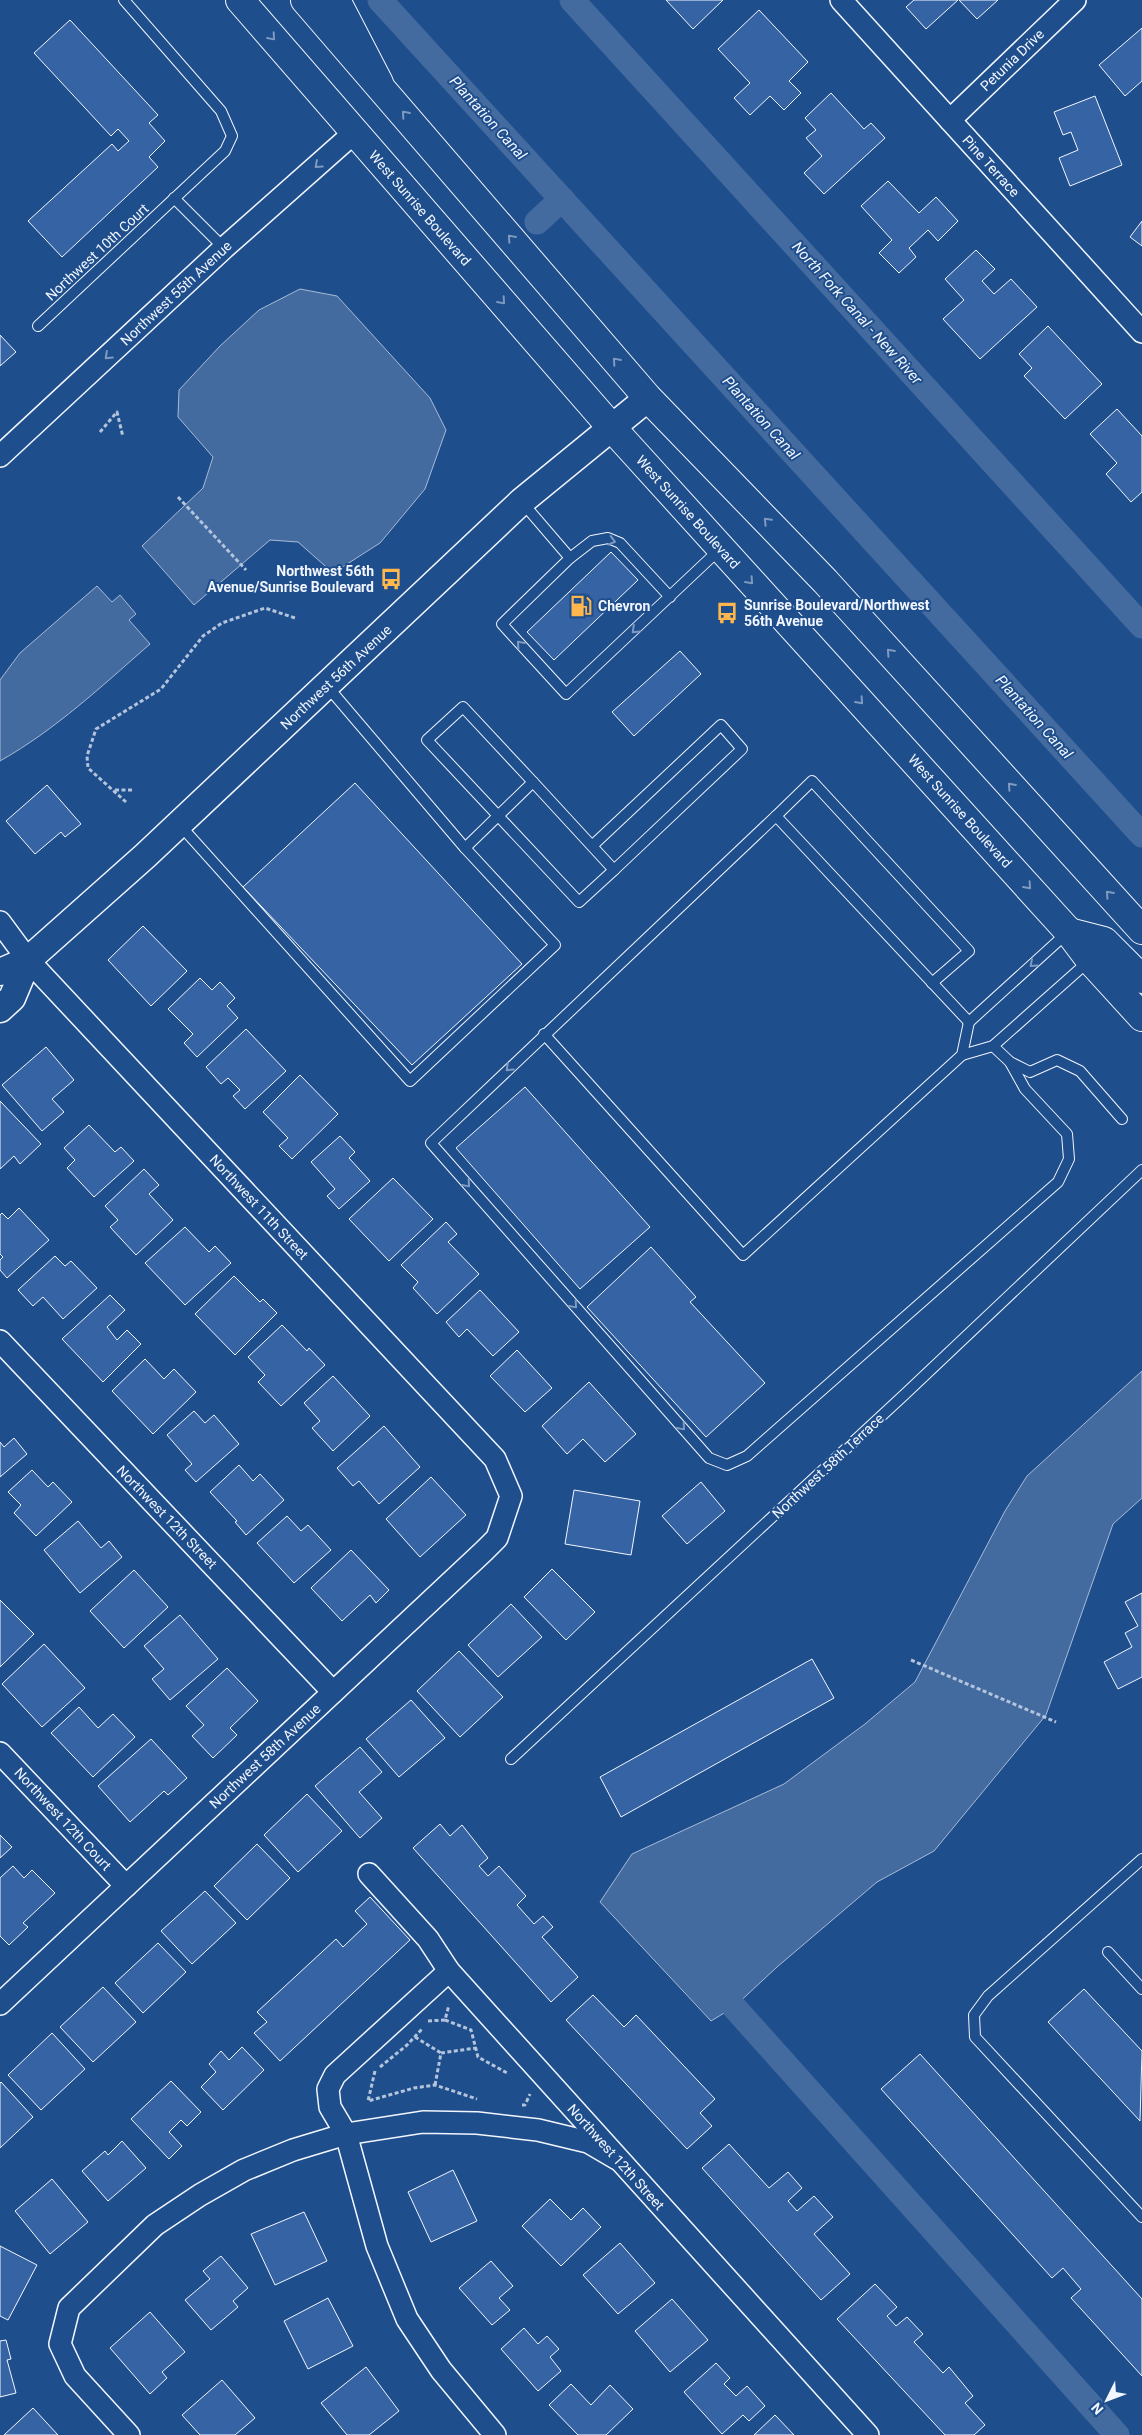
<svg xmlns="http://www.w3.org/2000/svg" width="1142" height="2435" font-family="Roboto,sans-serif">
  <rect width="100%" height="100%" fill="#1f4e8c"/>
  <g fill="#446ba0" stroke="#a8bbd7">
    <path d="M300 289 337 296 430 398 446 430 425 489 380 543 333 573 298 542 270 540 194 605 142 546 203 488 213 457 178 417 179 390 220 346 259 310Z"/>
    <path d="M97 586 112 602 120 595 136 614 129 620 150 644C102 686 55 730 0 761V680L20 653Z"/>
    <path d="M1142 1371V1498L1113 1524 1046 1715 934 1851 877 1882 777 1967 734 2007 711 2021 600 1902 632 1854 784 1784 865 1724 915 1682 1005 1511 1027 1476Z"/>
  </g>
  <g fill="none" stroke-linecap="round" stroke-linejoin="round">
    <g stroke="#446ba0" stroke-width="25">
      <path d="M380 0 1142 835"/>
      <path d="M572 0 1142 626"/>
      <path d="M537 222 562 199"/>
      <path d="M734 2007 1117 2435"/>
    </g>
  </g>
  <g fill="#3563a3" stroke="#f2f6ff">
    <path d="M666 0H723L693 29Z"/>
    <path d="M914 0H958L926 29 906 7Z"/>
    <path d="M959 0H998L977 19Z"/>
    <path d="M759 10 808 62 789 81 801 93 784 110 770 96 750 115 734 98 750 83 718 49Z"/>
    <path d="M70 20 158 115 149 123 165 141 149 157 158 167 62 257 28 221 112 144 118 151 129 141 118 129 111 136 34 53Z"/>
    <path d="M1142 28V81L1125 96 1099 65Z"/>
    <path d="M831 93 864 129 871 123 885 138 824 194 804 173 822 156 806 138 816 130 805 118Z"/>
    <path d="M1095 96 1122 165 1070 186 1059 158 1078 150 1071 132 1063 135 1054 112Z"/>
    <path d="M888 181 919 213 936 197 958 221 938 241 928 230 909 248 916 257 899 273 879 253 892 240 861 206Z"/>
    <path d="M1142 221V246L1130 237Z"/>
    <path d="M976 250 995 269 982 281 994 294 1011 279 1037 307 980 359 943 319 964 300 945 279Z"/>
    <path d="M1048 326 1102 384 1065 419 1024 376 1032 368 1019 354Z"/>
    <path d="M0 335 16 352 0 366Z"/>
    <path d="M1117 409 1142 436V492L1131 502 1106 474 1117 463 1090 434Z"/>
    <path d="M611 552 638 580 554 660 527 632Z"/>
    <path d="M680 651 701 674 634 736 612 712Z"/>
    <path d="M355 783 522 964 412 1065 243 887Z"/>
    <path d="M47 785 81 824 65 837 61 832 35 854 6 821Z"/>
    <path d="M143 926 187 971 151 1006 108 960Z"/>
    <path d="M200 978 212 990 220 982 235 998 227 1006 238 1018 197 1057 184 1043 193 1034 168 1009Z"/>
    <path d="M246 1029 286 1071 245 1109 233 1096 240 1090 228 1078 221 1084 206 1067Z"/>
    <path d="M46 1047 74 1080 52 1099 64 1112 42 1131 2 1085Z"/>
    <path d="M300 1075 338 1114 292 1159 279 1146 288 1138 263 1112Z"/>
    <path d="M525 1087 650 1227 580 1289 456 1148Z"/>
    <path d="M0 1101 41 1144 20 1164 14 1156 0 1169Z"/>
    <path d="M89 1125 115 1152 121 1147 134 1161 94 1197 67 1168 75 1160 64 1148Z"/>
    <path d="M340 1136 355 1152 349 1158 370 1181 339 1209 327 1196 335 1189 311 1162Z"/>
    <path d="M144 1169 159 1185 149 1194 173 1220 136 1255 110 1227 118 1220 105 1206Z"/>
    <path d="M393 1178 433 1219 389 1261 349 1219Z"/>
    <path d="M19 1208 49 1240 7 1278 0 1270V1260L3 1257 0 1254V1215L2 1213 8 1219Z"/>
    <path d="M446 1222 457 1234 448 1242 479 1274 437 1314 413 1288 418 1282 401 1265Z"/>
    <path d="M185 1227 209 1252 215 1246 231 1263 185 1305 145 1263Z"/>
    <path d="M651 1247 696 1297 690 1302 765 1383 706 1437 587 1307Z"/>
    <path d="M55 1256 65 1266 71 1261 97 1288 63 1319 43 1297 33 1306 18 1290Z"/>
    <path d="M234 1276 260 1302 263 1299 277 1313 235 1355 195 1314Z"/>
    <path d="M480 1290 519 1332 493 1356 467 1329 459 1337 446 1322Z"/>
    <path d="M110 1295 125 1310 107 1327 117 1340 127 1330 141 1344 103 1382 62 1339Z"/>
    <path d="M282 1325 307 1351 309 1348 325 1365 281 1406 258 1382 265 1375 248 1357Z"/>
    <path d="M517 1350 552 1388 525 1412 490 1376Z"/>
    <path d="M145 1359 164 1379 174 1369 196 1392 153 1434 112 1391Z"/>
    <path d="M333 1376 370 1416 333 1451 312 1428 320 1421 304 1403Z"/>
    <path d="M589 1382 636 1434 605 1462 583 1439 567 1454 542 1426Z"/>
    <path d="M194 1411 205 1423 214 1415 239 1444 196 1482 185 1470 192 1464 167 1435Z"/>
    <path d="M384 1426 420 1467 379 1504 359 1481 353 1486 337 1468Z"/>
    <path d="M14 1438 27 1454 0 1477V1442L4 1447Z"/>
    <path d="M239 1465 253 1481 260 1474 284 1500 246 1535 235 1522 237 1521 210 1492Z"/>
    <path d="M32 1470 48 1487 53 1482 72 1502 36 1536 14 1513 21 1505 8 1492Z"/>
    <path d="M431 1477 466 1515 420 1557 386 1519Z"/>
    <path d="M701 1482 725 1511 687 1544 662 1516Z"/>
    <path d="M574 1490 640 1501 631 1555 565 1544Z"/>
    <path d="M287 1516 301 1531 308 1525 331 1550 294 1583 257 1543Z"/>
    <path d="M78 1521 101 1548 109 1541 122 1557 80 1593 44 1550Z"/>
    <path d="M351 1550 389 1590 376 1603 370 1595 342 1621 311 1588Z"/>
    <path d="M552 1569 595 1612 566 1640 524 1597Z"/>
    <path d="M134 1570 168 1607 124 1648 90 1611Z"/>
    <path d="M1142 1593V1677L1118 1689 1104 1662 1132 1647 1125 1633 1138 1626 1125 1602Z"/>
    <path d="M0 1600 34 1634 0 1667Z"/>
    <path d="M511 1604 542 1637 498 1677 468 1645Z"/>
    <path d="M180 1615 218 1659 170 1700 152 1679 164 1669 144 1646Z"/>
    <path d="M44 1644 85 1688 42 1727 2 1684Z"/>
    <path d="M459 1651 503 1697 460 1737 417 1691Z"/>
    <path d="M812 1659 834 1698 621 1817 600 1777Z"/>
    <path d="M227 1668 258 1701 230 1728 237 1735 213 1758 192 1736 204 1725 186 1706Z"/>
    <path d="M411 1700 445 1738 399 1777 366 1739Z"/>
    <path d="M79 1707 98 1728 113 1714 135 1737 93 1777 51 1733Z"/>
    <path d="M151 1739 187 1778 168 1795 164 1791 130 1822 98 1786Z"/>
    <path d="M360 1747 382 1772 359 1792 382 1818 360 1838 315 1786Z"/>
    <path d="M307 1794 342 1831 298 1872 264 1835Z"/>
    <path d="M440 1824 450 1836 462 1825 488 1858 479 1866 488 1876 499 1866 526 1896 517 1905 534 1924 543 1916 553 1927 542 1937 578 1977 551 2002 413 1848Z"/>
    <path d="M0 1835 12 1847 0 1858Z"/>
    <path d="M257 1844 290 1878 247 1920 214 1886Z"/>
    <path d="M13 1866 24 1878 32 1870 55 1893 23 1923 28 1927 9 1945 0 1936V1878Z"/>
    <path d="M205 1891 236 1923 192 1964 161 1931Z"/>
    <path d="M370 1897 410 1940 280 2061 254 2033 267 2022 257 2012 336 1939 343 1947 367 1924 355 1911Z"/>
    <path d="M158 1943 186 1972 143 2013 115 1983Z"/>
    <path d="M103 1987 136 2022 93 2062 60 2027Z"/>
    <path d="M1084 1989 1142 2051 1140 2121 1048 2022Z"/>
    <path d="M593 1995 624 2027 636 2015 715 2099 700 2113 712 2126 687 2149 566 2020Z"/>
    <path d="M52 2033 85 2069 41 2110 8 2075Z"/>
    <path d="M242 2047 264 2070 223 2110 201 2087 216 2072 209 2064 221 2051 229 2060Z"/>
    <path d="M920 2054 1142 2299V2376L1071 2298 1081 2289 1063 2268 1052 2278 881 2089Z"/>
    <path d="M171 2081 201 2112 187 2126 181 2120 169 2132 182 2146 169 2159 131 2119Z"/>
    <path d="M1 2082 33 2117 0 2148V2083Z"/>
    <path d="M122 2141 146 2168 108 2201 82 2171 105 2151 108 2155Z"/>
    <path d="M729 2144 769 2188 788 2172 802 2188 788 2201 797 2211 814 2196 833 2217 814 2234 850 2274 821 2300 702 2168Z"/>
    <path d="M453 2170 477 2221 431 2242 408 2192Z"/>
    <path d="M52 2179 88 2222 50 2254 15 2211Z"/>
    <path d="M550 2199 571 2220 583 2208 601 2227 561 2266 522 2226Z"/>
    <path d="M304 2212 327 2261 275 2285 251 2234Z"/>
    <path d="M620 2243 655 2283 618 2314 583 2275Z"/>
    <path d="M0 2246 37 2265 8 2320 0 2316Z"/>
    <path d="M221 2256 248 2288 233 2301 238 2307 211 2330 185 2300 210 2279 203 2271Z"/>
    <path d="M491 2261 513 2286 499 2298 510 2310 492 2325 459 2288Z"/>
    <path d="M875 2284 897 2307 887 2316 896 2326 907 2317 923 2334 914 2342 943 2373 949 2367 973 2396 965 2403 985 2425 974 2435H945L837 2319Z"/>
    <path d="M328 2298 353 2346 308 2369 284 2321Z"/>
    <path d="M672 2299 708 2340 670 2372 635 2331Z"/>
    <path d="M150 2312 185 2352 162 2372 167 2378 150 2394 110 2348Z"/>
    <path d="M524 2328 538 2344 547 2336 559 2349 550 2357 561 2371 538 2391 501 2349Z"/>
    <path d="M6 2340 11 2359 7 2360 16 2393 0 2397V2341Z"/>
    <path d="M716 2363 730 2378 724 2384 736 2396 747 2386 765 2406 749 2421 743 2415 722 2434 684 2392Z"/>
    <path d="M366 2367 399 2411 369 2435H347L321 2403Z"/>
    <path d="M222 2380 255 2418 235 2435H200L182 2415Z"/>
    <path d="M571 2384 591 2405 610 2385 633 2409 606 2435H578L549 2405Z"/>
    <path d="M33 2408 58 2435H4Z"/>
    <path d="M775 2415 794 2435H754Z"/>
  </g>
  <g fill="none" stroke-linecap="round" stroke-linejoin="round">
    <g stroke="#f2f6ff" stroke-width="12">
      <g id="service">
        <path d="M174 198 224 248"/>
        <path d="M38 326 225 151 232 136 221 111 124 0"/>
        <path d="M522 502 570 558"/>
        <path d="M670 597 620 543 608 538 592 541 570 558 502 624 566 694 720 549"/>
        <path d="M533 782 463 707 427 740 579 902 614 870"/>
        <path d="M776 816 812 781 969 951 932 983"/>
        <path d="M179 824 410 1081 555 945 465 848 327 686"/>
        <path d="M465 848 533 782 614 870 742 749 721 725 592 846"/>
        <path d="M969 1022 776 816 431 1143 709 1458 727 1465 747 1456 1058 1182 1069 1159 1067 1134 1025 1089 1010 1062"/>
        <path d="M544 1034 743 1255 962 1055 969 1022 1068 932"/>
        <path d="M993 1046 1010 1062 1030 1072 1057 1060 1080 1071 1122 1119"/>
        <path d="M962 1055 993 1046 1090 960"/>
        <path d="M511 1759 904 1395 1142 1170"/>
        <path d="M1142 1859 988 1996 974 2015 975 2037 1142 2217"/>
        <path d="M1108 1952 1142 1989"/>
      </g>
    </g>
    <g stroke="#f2f6ff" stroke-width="24">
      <g id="minor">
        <path d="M841 0 1142 332"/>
        <path d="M950 120 1075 0"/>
        <path d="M0 456 224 248 355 132"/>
        <path d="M0 922 28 960 495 1459 511 1496 497 1538 484 1551 0 2004"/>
        <path d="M0 1341 333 1692"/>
        <path d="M0 1753 126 1886"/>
        <path d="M369 1874 428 1939 449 1971 868 2435"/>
        <path d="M449 1971 335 2075 328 2089 330 2107 346 2134 377 2246 407 2319 441 2370 495 2435"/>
        <path d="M129 2435 75 2376 60 2344 69 2308 155 2225 200 2195 244 2170 293 2150 346 2134 423 2122 477 2123 538 2130 588 2142 617 2159"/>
      </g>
    </g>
    <g stroke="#f2f6ff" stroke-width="29">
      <g id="tertiary">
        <path d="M0 972 28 960 145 856 522 501 648 398"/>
        <path d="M0 1009 12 998 28 960"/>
      </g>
    </g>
    <g stroke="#f2f6ff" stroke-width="30">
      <g id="trunk">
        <path d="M240 0 612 428 1069 932 1090 960 1142 1017"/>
        <path d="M305 0 648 398 825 581 1142 930"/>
        <path d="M1069 932 1104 941 1142 979"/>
      </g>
    </g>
    <g stroke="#f2f6ff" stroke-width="30">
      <path id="motorway" d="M336 0 379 83"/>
    </g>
    <g stroke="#b3c4dc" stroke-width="3" stroke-dasharray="4 2.5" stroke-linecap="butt">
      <path d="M100 432 117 412 123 437"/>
      <path d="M178 497 246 570"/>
      <path d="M115 790H133"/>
      <path d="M126 802 88 768 87 756 96 729 161 689 203 636 222 623 265 608 295 618"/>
      <path d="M911 1660 1056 1722"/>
      <path d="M445 2020 471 2030 478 2057 509 2074"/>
      <path d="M428 2021 445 2020 449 2005"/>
      <path d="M415 2037 441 2053"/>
      <path d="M380 2067 407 2045 423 2028"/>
      <path d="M375 2071 368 2101 414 2088 435 2085 477 2099"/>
      <path d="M435 2085 441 2053 476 2048"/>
      <path d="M522 2105H525L530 2094"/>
    </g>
    <use href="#service" stroke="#1f4e8c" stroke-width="10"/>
    <use href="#minor" stroke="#1f4e8c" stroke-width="21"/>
    <use href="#tertiary" stroke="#1f4e8c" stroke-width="26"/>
    <use href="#trunk" stroke="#1f4e8c" stroke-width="28"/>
    <use href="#motorway" stroke="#1f4e8c" stroke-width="28"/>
  </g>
  <defs><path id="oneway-chevron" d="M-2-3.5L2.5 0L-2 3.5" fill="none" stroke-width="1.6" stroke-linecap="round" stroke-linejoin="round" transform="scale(1.25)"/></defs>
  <g stroke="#7e9ac0">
    <use href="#oneway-chevron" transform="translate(272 37) rotate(49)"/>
    <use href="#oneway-chevron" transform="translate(405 114) rotate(-131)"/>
    <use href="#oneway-chevron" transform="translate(318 165) rotate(138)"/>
    <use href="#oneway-chevron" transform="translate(511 238) rotate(-131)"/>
    <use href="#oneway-chevron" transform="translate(502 301) rotate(49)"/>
    <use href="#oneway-chevron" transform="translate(108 356) rotate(137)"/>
    <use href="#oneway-chevron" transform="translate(616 361) rotate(-131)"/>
    <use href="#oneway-chevron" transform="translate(767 521) rotate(-134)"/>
    <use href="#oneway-chevron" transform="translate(612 541) rotate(16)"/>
    <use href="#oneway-chevron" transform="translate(750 581) rotate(48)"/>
    <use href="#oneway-chevron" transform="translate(635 630) rotate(137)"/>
    <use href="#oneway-chevron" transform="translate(520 644) rotate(-132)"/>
    <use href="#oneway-chevron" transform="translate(890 652) rotate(-132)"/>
    <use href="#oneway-chevron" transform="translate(860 701) rotate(48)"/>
    <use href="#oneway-chevron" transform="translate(1011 786) rotate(-132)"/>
    <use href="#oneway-chevron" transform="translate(1028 886) rotate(48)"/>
    <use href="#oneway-chevron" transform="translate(1109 894) rotate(-132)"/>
    <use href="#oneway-chevron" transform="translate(1033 964) rotate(138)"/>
    <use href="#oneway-chevron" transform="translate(509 1068) rotate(136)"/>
    <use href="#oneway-chevron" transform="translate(467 1184) rotate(49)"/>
    <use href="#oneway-chevron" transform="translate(574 1305) rotate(49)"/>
    <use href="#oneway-chevron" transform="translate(682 1427) rotate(49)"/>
  </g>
  <defs>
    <g id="bus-bare" transform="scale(1.725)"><path d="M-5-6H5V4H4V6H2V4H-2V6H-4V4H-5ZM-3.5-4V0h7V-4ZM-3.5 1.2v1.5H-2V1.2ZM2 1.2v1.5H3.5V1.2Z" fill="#ffb74d" stroke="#1f4e8c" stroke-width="2.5" paint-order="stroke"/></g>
    <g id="fuel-bare" transform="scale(1.725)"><path d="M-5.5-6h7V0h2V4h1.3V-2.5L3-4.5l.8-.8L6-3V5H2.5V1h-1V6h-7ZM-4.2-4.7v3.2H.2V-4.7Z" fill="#ffb74d" stroke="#1f4e8c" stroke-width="2.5" paint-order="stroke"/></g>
  </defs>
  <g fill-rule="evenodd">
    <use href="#bus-bare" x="391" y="579"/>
    <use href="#fuel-bare" x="581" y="606"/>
    <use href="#bus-bare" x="727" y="613"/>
  </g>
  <g text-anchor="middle" stroke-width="4" stroke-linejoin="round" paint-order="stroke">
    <g font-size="14" fill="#f2f6ff" stroke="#1f4e8c">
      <text transform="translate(1012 60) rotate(-44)" y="5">Petunia Drive</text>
      <text transform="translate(991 166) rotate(48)" y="5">Pine Terrace</text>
      <text transform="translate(420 208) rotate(49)" y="5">West Sunrise Boulevard</text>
      <text transform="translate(97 252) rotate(-43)" y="5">Northwest 10th Court</text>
      <text transform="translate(176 293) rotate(-43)" y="5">Northwest 55th Avenue</text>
      <text transform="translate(688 512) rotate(48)" y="5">West Sunrise Boulevard</text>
      <text transform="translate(336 677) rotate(-43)" y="5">Northwest 56th Avenue</text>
      <text transform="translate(960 811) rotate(48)" y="5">West Sunrise Boulevard</text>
      <text transform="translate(259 1207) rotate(47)" y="5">Northwest 11th Street</text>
      <text transform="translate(828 1466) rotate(-43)" y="5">Northwest 58th Terrace</text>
      <text transform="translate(167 1517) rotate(46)" y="5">Northwest 12th Street</text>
      <text transform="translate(265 1756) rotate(-43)" y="5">Northwest 58th Avenue</text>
      <text transform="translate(63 1819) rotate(47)" y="5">Northwest 12th Court</text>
      <text transform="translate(616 2157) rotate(48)" y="5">Northwest 12th Street</text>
    </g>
    <g font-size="14" font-weight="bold" fill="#f2f6ff" stroke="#1f4e8c" text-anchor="start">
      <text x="374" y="576" text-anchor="end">Northwest 56th<tspan x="374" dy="16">Avenue/Sunrise Boulevard</tspan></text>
      <text x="744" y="610">Sunrise Boulevard/Northwest<tspan x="744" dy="16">56th Avenue</tspan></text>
      <text x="598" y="611">Chevron</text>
    </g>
    <g font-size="15" font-style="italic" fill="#f2f6ff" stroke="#1f4e8c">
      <text transform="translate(488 118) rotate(48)" y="5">Plantation Canal</text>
      <text transform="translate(857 313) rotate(48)" y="5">North Fork Canal - New River</text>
      <text transform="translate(761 418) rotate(48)" y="5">Plantation Canal</text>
      <text transform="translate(1034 717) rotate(48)" y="5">Plantation Canal</text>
    </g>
  </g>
  <g transform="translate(1107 2400) rotate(228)" stroke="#1f4e8c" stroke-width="4" paint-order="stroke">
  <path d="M0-4L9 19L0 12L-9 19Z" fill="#f2f6ff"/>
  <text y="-8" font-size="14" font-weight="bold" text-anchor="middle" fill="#f2f6ff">N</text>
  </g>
</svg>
